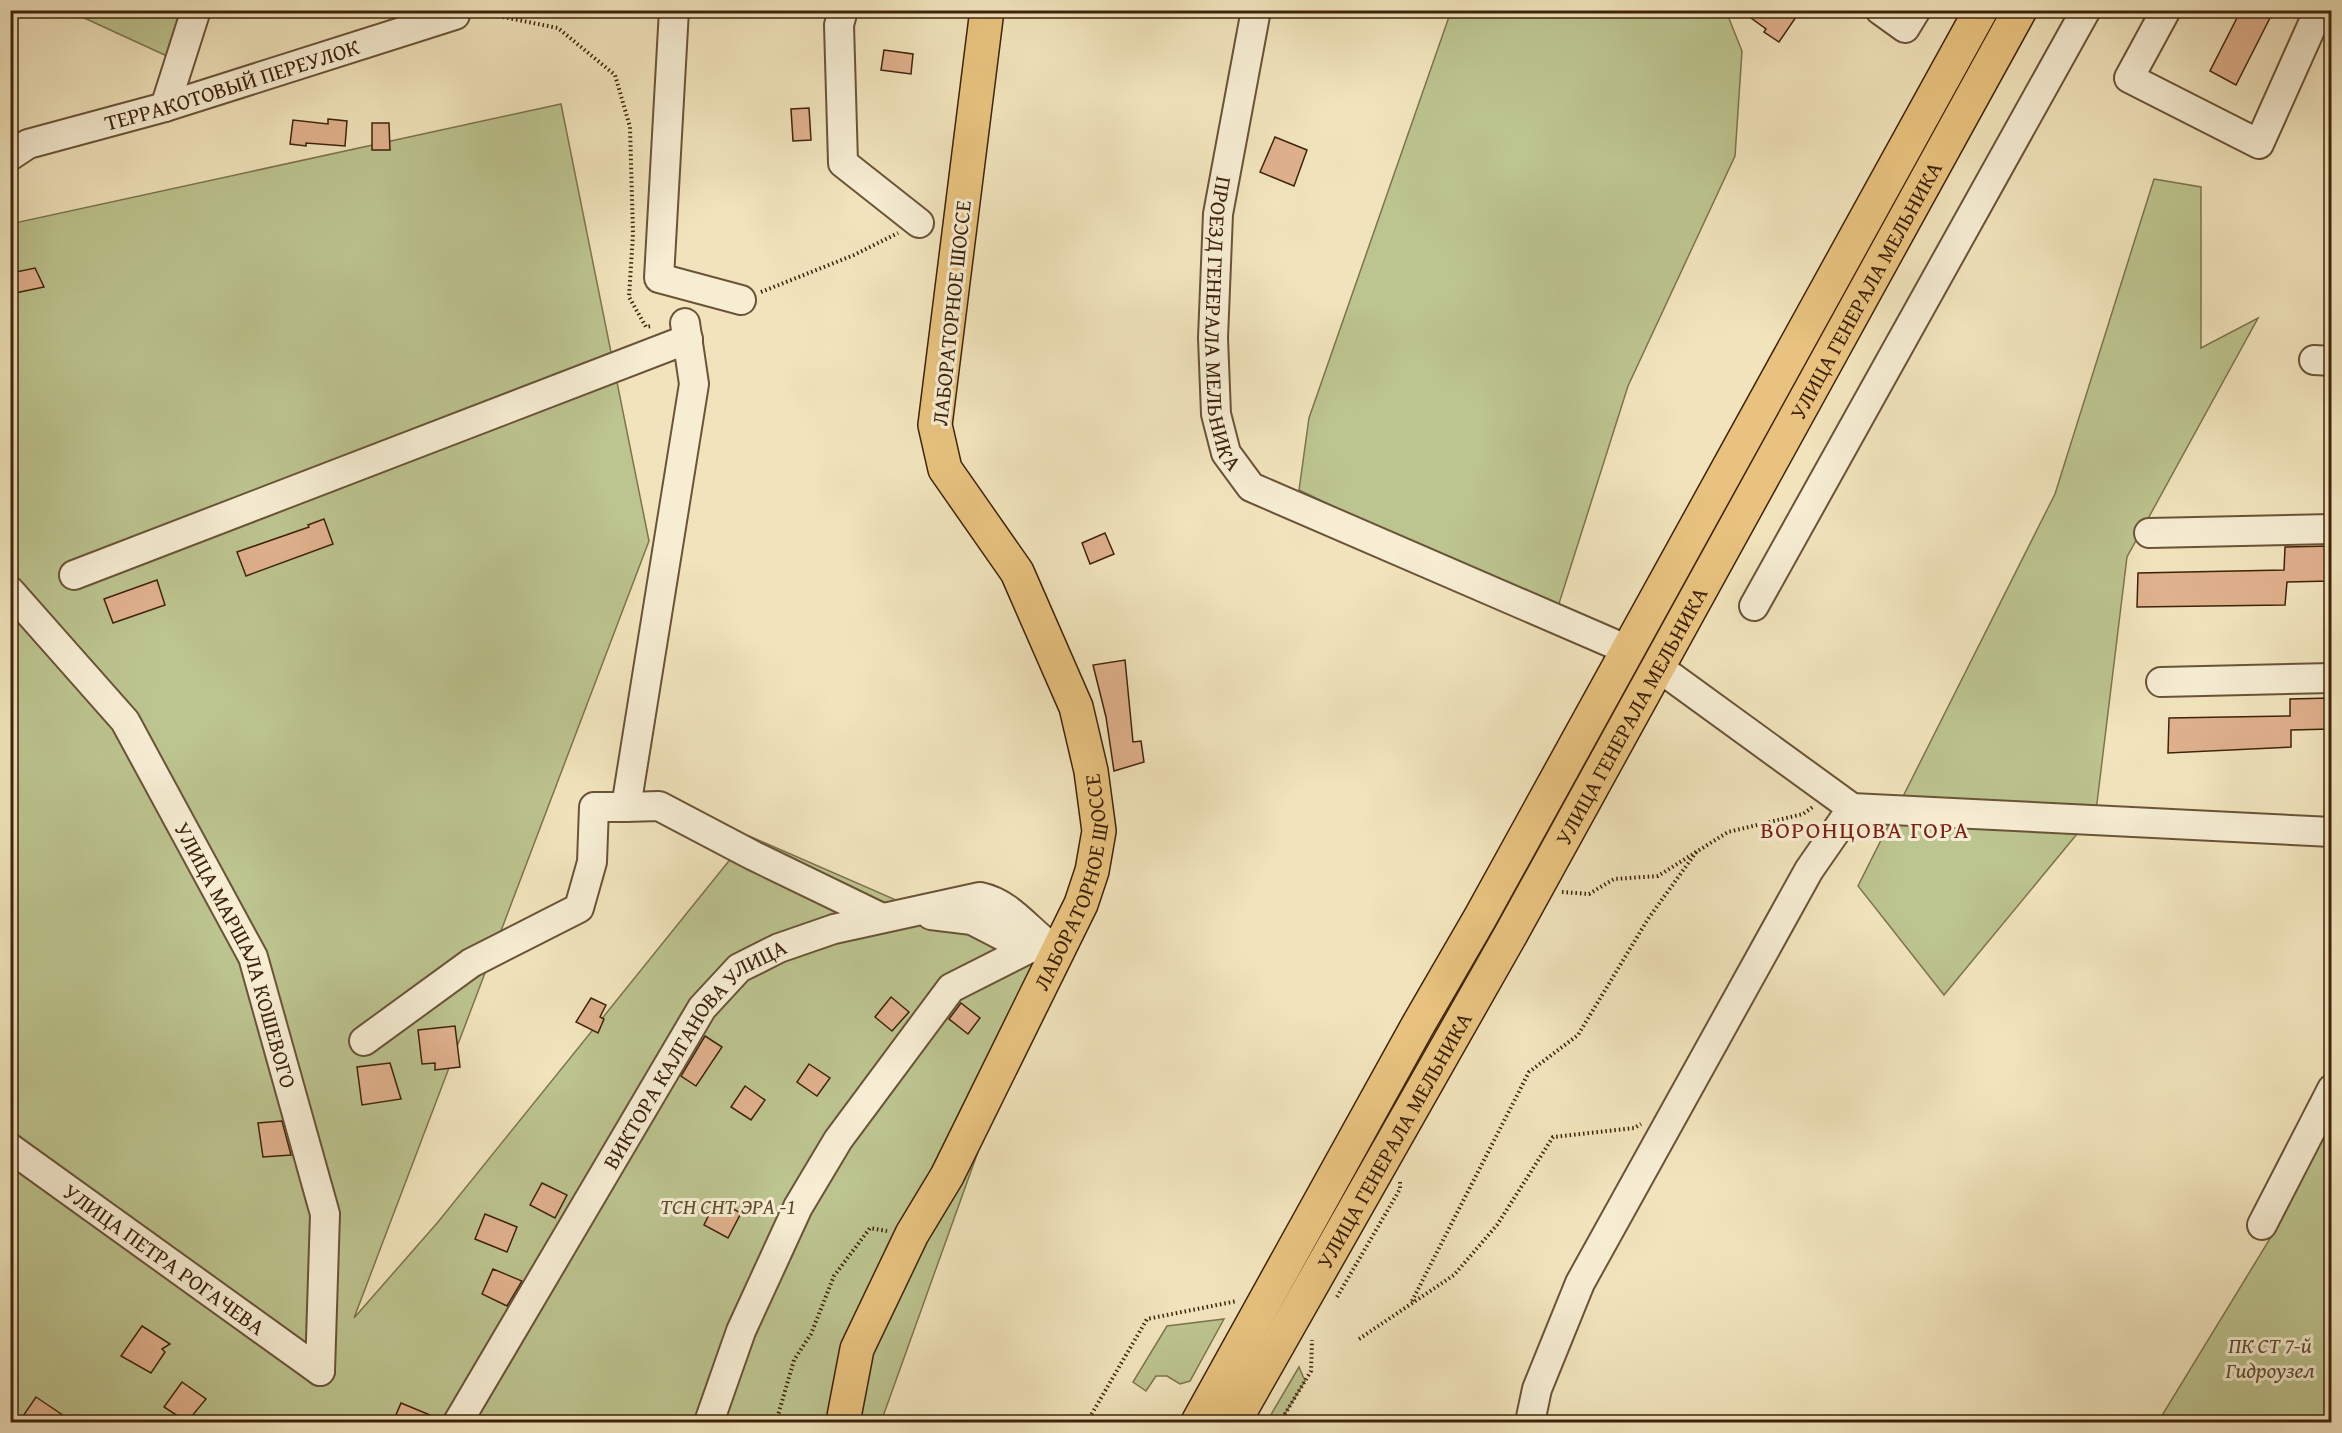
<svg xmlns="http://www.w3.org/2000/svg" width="2342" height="1433" font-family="'Gentium Book Plus',serif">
  <rect width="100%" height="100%" fill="#f1e4bc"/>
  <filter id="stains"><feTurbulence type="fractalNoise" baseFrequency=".00333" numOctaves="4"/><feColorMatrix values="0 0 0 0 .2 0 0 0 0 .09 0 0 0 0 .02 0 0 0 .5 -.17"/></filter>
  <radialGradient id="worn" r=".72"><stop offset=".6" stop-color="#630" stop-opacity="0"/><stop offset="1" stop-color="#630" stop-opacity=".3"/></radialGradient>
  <g fill="#bcc48f" stroke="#7d744d" stroke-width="1.5">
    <path d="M69 11H189L169 57Z"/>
    <path d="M1451 11H1726L1742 51 1735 156 1628 386 1556 613 1299 490 1309 418Z"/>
    <path d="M561 104 649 541 354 1318 438 1222 749 836 1045 965 881 1422H11L10 224Z"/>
    <path d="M2154 179 2201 187V348L2258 318 2127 557 2096 811 1944 995 1858 886 2055 494Z"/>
    <path d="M2331 1105V1422H2158L2271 1237Z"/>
    <path d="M1224 1319 1190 1381 1180 1384 1167 1376H1156L1146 1391 1133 1382 1167 1326Z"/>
    <path d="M1299 1367 1305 1381 1280 1422 1269 1418Z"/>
  </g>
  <g fill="#e0b18d" stroke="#3e230b" stroke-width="1.5">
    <path d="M1740 10H1786L1796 17 1779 42 1764 32 1766 29Z"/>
    <path d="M2241 10H2274L2236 85 2210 71Z"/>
    <path d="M884 50 913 54 911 74 881 70Z"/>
    <path d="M809 108 811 140 793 141 791 109Z"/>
    <path d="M328 119 347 121 345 146 306 143V146L290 144 293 120 328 124Z"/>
    <path d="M372 123H389L390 150H372Z"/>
    <path d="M1275 137 1307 150 1294 186 1260 172Z"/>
    <path d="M35 268 44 287 15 293 11 273Z"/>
    <path d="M324 519 333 544 246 576 237 552 309 527 308 525Z"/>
    <path d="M1105 533 1114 554 1090 564 1082 543Z"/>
    <path d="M2331 546V581L2287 582 2285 605 2137 607 2138 573 2284 570 2285 547Z"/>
    <path d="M157 580 165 605 113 623 104 599Z"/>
    <path d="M1125 660 1133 742 1141 741 1144 762 1114 771 1106 717 1093 665Z"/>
    <path d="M2331 698V729L2291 730V747L2168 753 2169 718 2290 716V699Z"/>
    <path d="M891 997 909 1012 892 1031 875 1017Z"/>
    <path d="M591 998 606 1005 600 1017 604 1019 598 1033 576 1022Z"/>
    <path d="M961 1003 980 1018 968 1034 949 1019Z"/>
    <path d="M455 1026 460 1067 435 1070V1063L422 1064 418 1030Z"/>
    <path d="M705 1036 722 1047 696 1086 681 1076Z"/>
    <path d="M390 1063 401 1099 362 1105 357 1067Z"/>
    <path d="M809 1064 830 1078 817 1096 797 1082Z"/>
    <path d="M745 1086 765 1100 751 1120 731 1107Z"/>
    <path d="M282 1121 291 1155 263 1157 258 1123Z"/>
    <path d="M542 1183 567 1195 555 1218 530 1205Z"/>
    <path d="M716 1200 741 1213 728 1238 704 1225Z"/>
    <path d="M485 1214 517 1227 507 1252 475 1239Z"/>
    <path d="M493 1269 522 1281 507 1306 482 1294Z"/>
    <path d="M142 1326 170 1344 162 1349 165 1352 151 1373 121 1356Z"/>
    <path d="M182 1382 206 1399 187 1422 164 1407Z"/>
    <path d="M36 1397 73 1422H19Z"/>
    <path d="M401 1403 442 1420V1422H393Z"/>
  </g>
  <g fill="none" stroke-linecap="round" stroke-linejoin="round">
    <g stroke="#6b5337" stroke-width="32">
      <g id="minor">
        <path d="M674 10 659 278 741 300"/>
        <path d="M843 10 839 25 843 163 919 223"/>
        <path id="s1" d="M1256 10 1218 214 1213 338 1216 414 1226 453 1251 487 1628 650"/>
        <path d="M1880 10 1905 28 1916 10"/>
        <path d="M2166 10 2129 78 2259 144 2319 10"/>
        <path d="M165 107 196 10"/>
        <path id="s2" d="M10 156 28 144 165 107 455 15"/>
        <path d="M685 323 694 384 626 807 659 806 754 856 880 917"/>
        <path d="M2314 360 2332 361"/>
        <path d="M2149 533 2332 529"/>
        <path d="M74 575 688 339"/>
        <path id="s3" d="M10 591 125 721 253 957 325 1214 320 1371"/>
        <path d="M1754 606 2086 10"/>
        <path d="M1658 667 1852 808 2332 832"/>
        <path d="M2161 682 2332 678"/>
        <path d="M931 915 972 920 1028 949"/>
        <path d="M364 1041 471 963 579 908 592 862 594 807H626"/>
        <path id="s4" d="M10 1148 320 1371"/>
        <path d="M2262 1225 2332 1089"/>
        <path id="s5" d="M458 1422 702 1008 739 968 779 948 834 929 980 897C1013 904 1030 934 1057 951"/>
        <path d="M709 1422 741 1331 798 1207 838 1140 951 988 1042 942"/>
        <path d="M1530 1422 1537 1389 1580 1283 1809 870 1852 808"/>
      </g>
    </g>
    <g stroke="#3e230b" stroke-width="36">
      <g id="major">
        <path id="s6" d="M843 1422 857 1349 912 1234 947 1176 1081 904 1092 871 1099 831 1091 771 1076 707 1017 572 945 469 935 425 987 10"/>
        <path d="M1198 1422 1418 1025 1480 918 1981 10"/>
        <path id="s7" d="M1234 1422 1511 934 2020 10"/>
      </g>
    </g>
    <g stroke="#3e230b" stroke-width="4" stroke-dasharray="1.5 3" stroke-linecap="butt">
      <path d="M476 15H493L558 28 615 75 630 127 633 234 629 297 646 327 652 326"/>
      <path d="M761 292 854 255 898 233"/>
      <path d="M1562 892 1589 894 1614 879 1658 876 1728 832 1803 814 1814 806"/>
      <path d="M1337 1297 1400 1189V1181"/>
      <path d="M1412 1301 1529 1072 1578 1035 1648 919 1697 851"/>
      <path d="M1359 1339 1454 1275 1497 1225 1553 1137 1634 1128 1641 1124"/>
      <path d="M776 1422 794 1360 811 1334 834 1276 870 1228 887 1231"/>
      <path d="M1087 1422 1147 1319 1237 1301"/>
      <path d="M1280 1422 1311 1371 1312 1340"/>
    </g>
    <use href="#minor" stroke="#f6edd3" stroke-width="28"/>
    <use href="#major" stroke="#e8c27e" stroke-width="33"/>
  </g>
  <g text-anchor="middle" stroke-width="6" stroke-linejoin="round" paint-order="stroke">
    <g font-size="22" fill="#3e230b" stroke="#f6edd3">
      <text dy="8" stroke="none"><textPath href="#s2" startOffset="234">ТЕРРАКОТОВЫЙ ПЕРЕУЛОК</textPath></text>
      <text dy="8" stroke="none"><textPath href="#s7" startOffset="1296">УЛИЦА ГЕНЕРАЛА МЕЛЬНИКА</textPath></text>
      <text transform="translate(951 313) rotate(-84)" y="8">ЛАБОРАТОРНОЕ ШОССЕ</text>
      <text dy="8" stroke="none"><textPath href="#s1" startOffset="318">ПРОЕЗД ГЕНЕРАЛА МЕЛЬНИКА</textPath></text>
      <text dy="8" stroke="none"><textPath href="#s7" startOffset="810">УЛИЦА ГЕНЕРАЛА МЕЛЬНИКА</textPath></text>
      <text dy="8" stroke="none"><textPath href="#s6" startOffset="592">ЛАБОРАТОРНОЕ ШОССЕ</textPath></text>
      <text dy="8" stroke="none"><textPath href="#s3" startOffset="434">УЛИЦА МАРШАЛА КОШЕВОГО</textPath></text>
      <text dy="8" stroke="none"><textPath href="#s5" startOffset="441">ВИКТОРА КАЛГАНОВА УЛИЦА</textPath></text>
      <text dy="8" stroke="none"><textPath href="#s7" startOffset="324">УЛИЦА ГЕНЕРАЛА МЕЛЬНИКА</textPath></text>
      <text dy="8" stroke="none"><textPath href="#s4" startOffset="190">УЛИЦА ПЕТРА РОГАЧЕВА</textPath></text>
    </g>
    <g font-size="22" font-style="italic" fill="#5e4b2c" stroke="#f6edd3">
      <text x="728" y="1214">ТСН СНТ ЭРА -1</text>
      <text x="2270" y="1353">ПК СТ 7-й<tspan x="2270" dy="25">Гидроузел</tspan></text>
    </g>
    <g font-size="24" letter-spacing="1.5" fill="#7a1f14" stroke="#f6edd3">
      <text x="1865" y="838">ВОРОНЦОВА ГОРА</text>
    </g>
  </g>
  <rect width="2342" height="1433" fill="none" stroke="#f1e4bc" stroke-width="36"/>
  <rect x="12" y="12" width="2318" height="1409" fill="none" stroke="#3e230b" stroke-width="3"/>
  <rect x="18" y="18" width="2306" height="1397" fill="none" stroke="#3e230b" stroke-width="1.5"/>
  <rect width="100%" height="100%" filter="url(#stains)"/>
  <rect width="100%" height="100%" fill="url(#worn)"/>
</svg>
